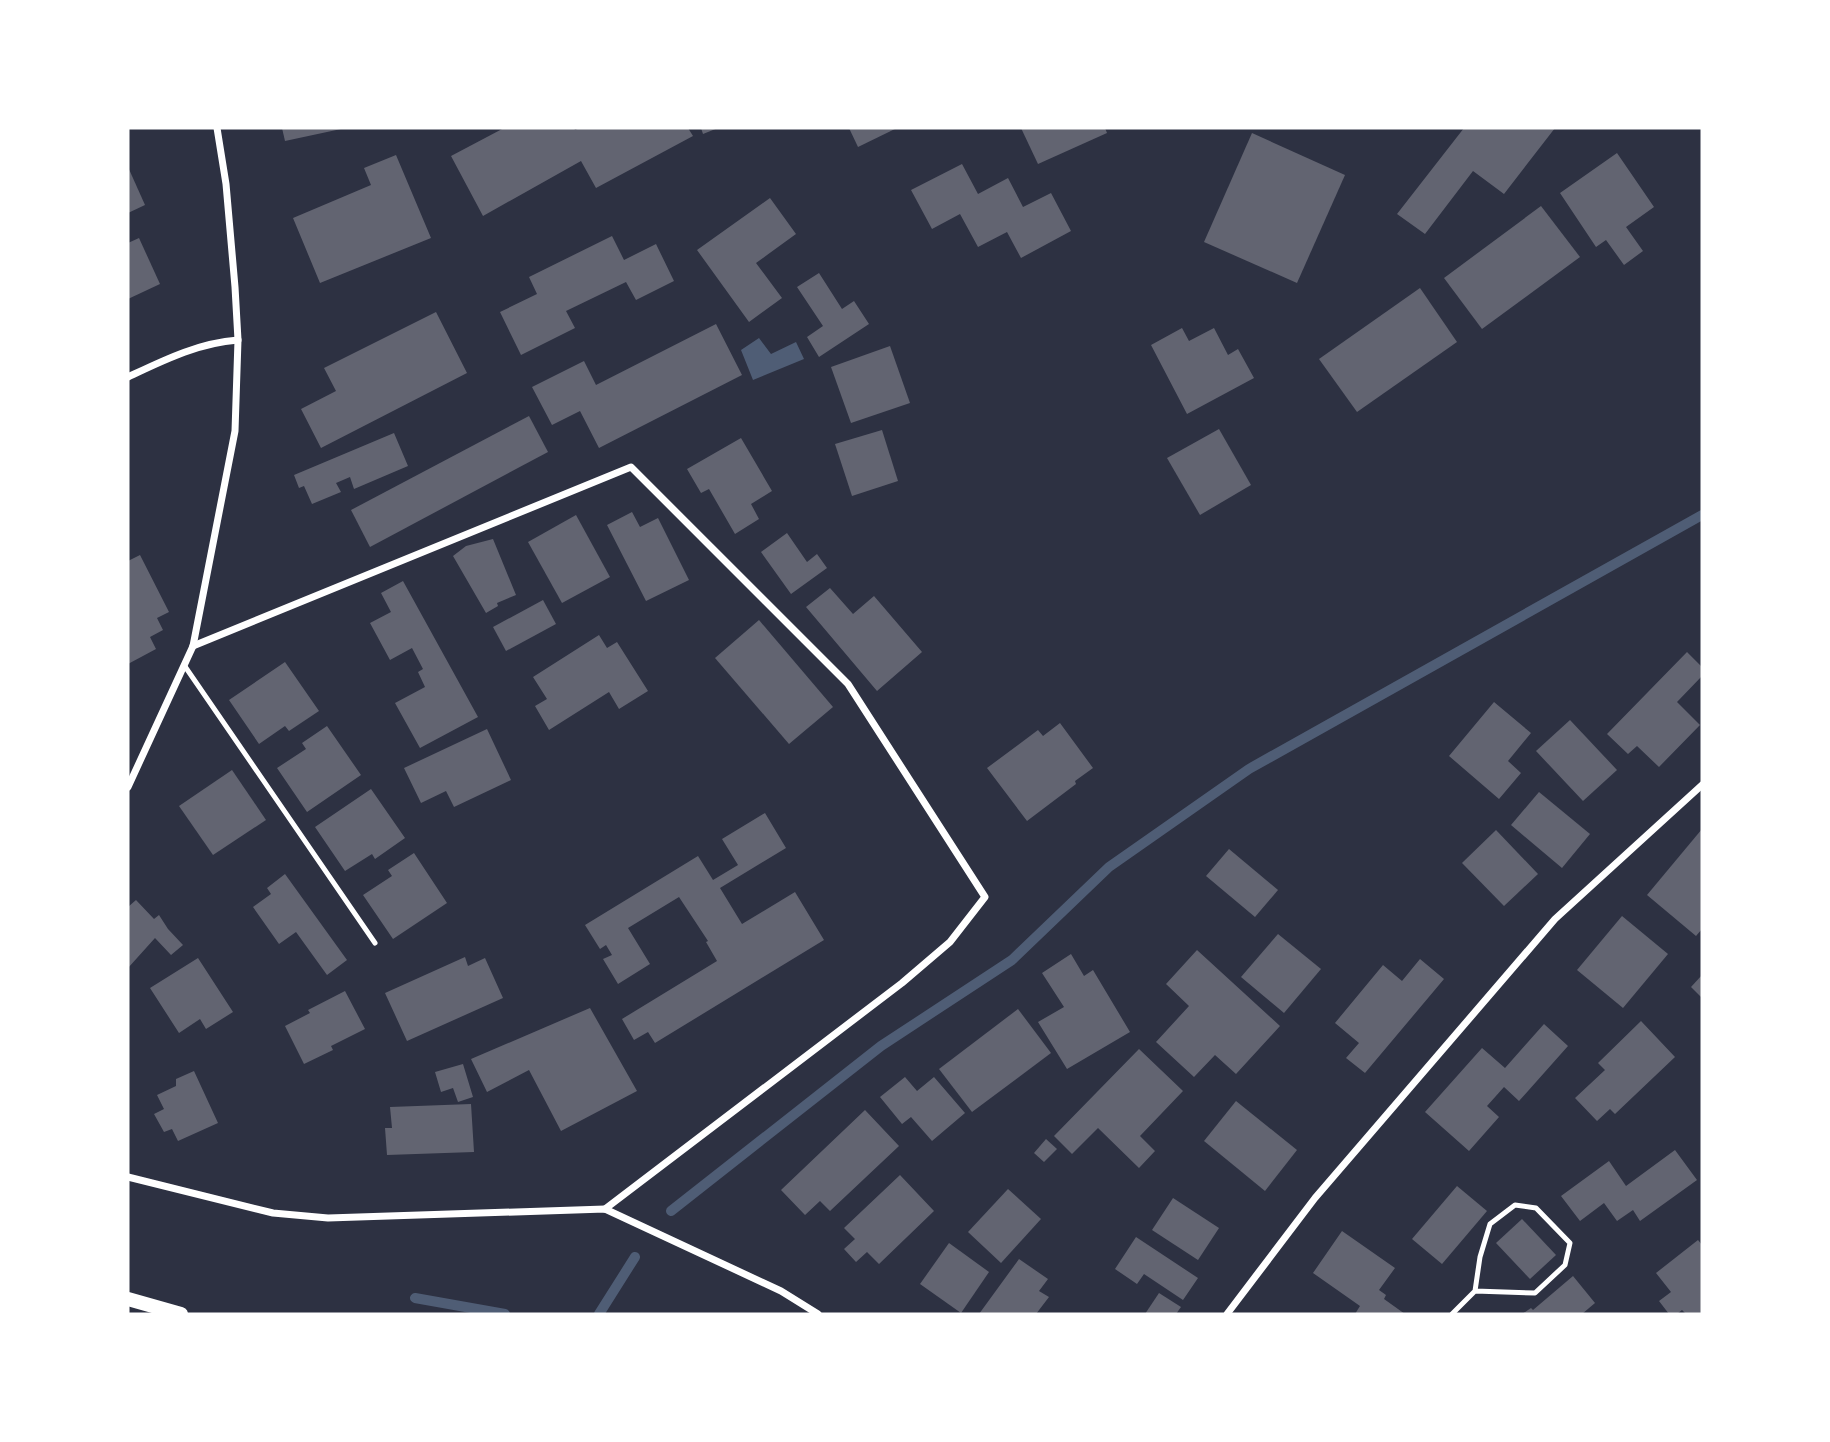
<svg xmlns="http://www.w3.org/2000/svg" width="1830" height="1442" font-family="Arial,sans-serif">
  <rect width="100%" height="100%" fill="#2d3142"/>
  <path fill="#4f5d75" d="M759 338 771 354 796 342 804 359 753 380 741 350Z"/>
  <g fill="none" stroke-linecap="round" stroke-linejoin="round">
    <g stroke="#4f5d75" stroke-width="10">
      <path d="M671 1211 881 1046 1012 960 1109 867 1249 769 1702 515"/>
      <path d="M415 1298 505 1314"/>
      <path d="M599 1314 635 1257"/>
    </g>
  </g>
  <g fill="#626471">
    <path d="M282 128H340L341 129 285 141Z"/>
    <path d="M504 128H574L575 130 580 128H688L693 136 596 188 581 161 483 216 451 156Z"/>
    <path d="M701 128H718L703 134Z"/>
    <path d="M849 128H897L858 147Z"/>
    <path d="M1021 128H1105L1107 133 1038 164Z"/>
    <path d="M1464 128H1555L1504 194 1473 171 1425 234 1397 214Z"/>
    <path d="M1252 133 1345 175 1297 283 1204 242Z"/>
    <path d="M1617 153 1654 207 1626 227 1643 251 1624 265 1606 240 1596 247 1560 193Z"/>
    <path d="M396 155 431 238 320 283 293 218 371 185 364 168Z"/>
    <path d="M962 164 978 194 1008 178 1023 207 1051 193 1071 231 1021 258 1007 232 978 247 960 214 932 229 911 190Z"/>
    <path d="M128 167 145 205 128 213Z"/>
    <path d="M770 198 796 234 756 263 782 298 749 322 697 250Z"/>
    <path d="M1541 206 1580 257 1482 329 1444 278Z"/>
    <path d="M612 236 624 260 656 244 674 281 636 300 626 282 566 311 575 328 521 355 500 312 537 294 529 277Z"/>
    <path d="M139 238 160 284 128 299V243Z"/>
    <path d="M819 273 842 309 854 301 869 324 819 357 807 337 823 326 797 287Z"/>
    <path d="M1420 288 1457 342 1357 412 1319 359Z"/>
    <path d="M436 312 467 373 321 448 301 409 336 391 324 368Z"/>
    <path d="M716 324 742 375 599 448 580 411 552 425 532 387 584 361 596 385Z"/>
    <path d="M1182 328 1189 341 1214 328 1228 355 1238 349 1254 378 1187 414 1151 345Z"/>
    <path d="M890 346 910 403 851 423 831 367Z"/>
    <path d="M529 416 548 452 370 547 351 510Z"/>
    <path d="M1219 429 1251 485 1200 515 1167 458Z"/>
    <path d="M882 430 898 481 852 496 835 444Z"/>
    <path d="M394 433 408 466 354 489 350 477 336 483 341 492 312 504 304 486 299 488 294 475Z"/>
    <path d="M741 438 772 491 751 504 759 519 735 534 709 489 701 493 687 469Z"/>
    <path d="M632 512 640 527 658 518 689 580 646 601 607 525Z"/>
    <path d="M576 515 610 577 562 603 528 542Z"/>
    <path d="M787 533 807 562 817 554 827 568 791 594 761 552Z"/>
    <path d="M493 539 516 595 497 603 498 606 486 613 453 556 466 546Z"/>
    <path d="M140 555 169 612 157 618 163 630 150 637 156 649 128 664V561Z"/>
    <path d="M403 581 478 717 420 748 395 703 425 687 418 672 423 669 412 648 390 660 370 623 391 612 381 593Z"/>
    <path d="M830 588 853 614 874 596 922 652 877 691 806 607Z"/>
    <path d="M543 600 556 624 506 651 493 627Z"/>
    <path d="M759 620 833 707 789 744 715 658Z"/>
    <path d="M599 635 607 648 617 642 648 691 619 709 609 692 549 730 535 706 547 699 533 677Z"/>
    <path d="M1687 652 1702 667V676L1677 702 1700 725 1659 767 1637 746 1628 754 1607 734Z"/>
    <path d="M285 662 319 711 289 731 285 726 259 744 229 700Z"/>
    <path d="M1494 702 1531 733 1508 761 1521 773 1499 799 1449 756Z"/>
    <path d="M1570 720 1617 770 1583 801 1536 751Z"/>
    <path d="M1060 723 1093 768 1075 781 1076 784 1027 821 987 768 1038 730 1043 736Z"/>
    <path d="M327 726 361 775 307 812 277 768 306 749 302 743Z"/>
    <path d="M487 729 511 780 454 807 446 791 421 803 404 768Z"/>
    <path d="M232 770 266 820 213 855 179 806Z"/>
    <path d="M371 789 405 838 375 859 372 854 345 871 315 827Z"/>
    <path d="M1539 792 1590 834 1562 868 1511 825Z"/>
    <path d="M765 813 786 848 720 888 742 924 795 892 824 940 655 1043 648 1032 634 1040 622 1019 717 961 706 942 708 941 679 897 628 928 650 964 618 984 603 959 612 955 606 945 600 949 585 925 698 856 713 880 738 865 722 839Z"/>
    <path d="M1702 829V929L1696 936 1647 895Z"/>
    <path d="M1496 830 1538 874 1504 906 1462 863Z"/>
    <path d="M1229 849 1278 890 1255 917 1206 876Z"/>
    <path d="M414 853 447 903 393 939 363 895 392 876 388 870Z"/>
    <path d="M285 874 347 960 327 975 296 932 279 944 253 907 271 894 267 888Z"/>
    <path d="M136 900 154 919 159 915 168 929 183 945 171 955 155 938 128 968V907Z"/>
    <path d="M1622 916 1668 954 1623 1008 1577 970Z"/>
    <path d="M1278 934 1321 969 1284 1013 1241 977Z"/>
    <path d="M1197 950 1280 1026 1236 1074 1215 1055 1194 1077 1156 1042 1189 1006 1166 984Z"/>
    <path d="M1071 954 1084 976 1093 970 1130 1032 1067 1069 1038 1022 1064 1007 1042 973Z"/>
    <path d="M465 957 468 966 485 958 503 998 407 1041 385 993Z"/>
    <path d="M198 958 233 1012 206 1029 200 1019 179 1033 150 988Z"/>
    <path d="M1420 959 1444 979 1365 1073 1346 1058 1359 1043 1335 1023 1383 965 1402 981Z"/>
    <path d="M1702 975V998L1691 987Z"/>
    <path d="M345 991 365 1029 331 1046 333 1050 304 1064 285 1026 310 1013 308 1010Z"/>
    <path d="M590 1008 637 1091 561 1131 529 1070 487 1092 471 1059Z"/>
    <path d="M1018 1009 1051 1053 972 1112 939 1069Z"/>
    <path d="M1641 1021 1675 1057 1615 1114 1610 1109 1597 1121 1575 1098 1605 1070 1598 1063Z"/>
    <path d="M1544 1024 1568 1046 1519 1101 1504 1087 1487 1106 1499 1117 1469 1151 1425 1112 1482 1048 1505 1068Z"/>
    <path d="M1139 1049 1183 1091 1140 1136 1155 1151 1139 1168 1098 1128 1072 1154 1054 1136Z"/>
    <path d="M463 1064 473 1097 458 1102 453 1088 441 1092 435 1072Z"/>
    <path d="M194 1071 218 1123 178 1141 172 1129 164 1132 154 1114 164 1109 157 1095 176 1086V1079Z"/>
    <path d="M905 1077 917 1091 934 1077 965 1113 932 1141 911 1117 902 1124 880 1097Z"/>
    <path d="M1236 1101 1297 1150 1265 1191 1204 1141Z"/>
    <path d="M471 1104 474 1152 387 1155 385 1128H392L390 1107Z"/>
    <path d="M865 1110 899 1146 830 1211 820 1201 805 1215 781 1190Z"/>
    <path d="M1046 1139 1057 1149 1044 1162 1034 1153Z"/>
    <path d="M1675 1150 1697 1180 1640 1221 1633 1210 1617 1221 1604 1203 1580 1221 1561 1196 1609 1161 1626 1186Z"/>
    <path d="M900 1175 934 1211 879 1264 867 1252 856 1262 844 1249 855 1239 844 1228Z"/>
    <path d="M1457 1186 1487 1211 1442 1264 1412 1239Z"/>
    <path d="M1008 1189 1041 1219 1001 1263 968 1232Z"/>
    <path d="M1173 1198 1219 1228 1198 1260 1152 1230Z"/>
    <path d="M1522 1219 1556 1255 1530 1279 1496 1243Z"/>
    <path d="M1342 1231 1395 1268 1379 1290 1386 1295 1384 1299 1405 1314H1355L1360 1306 1313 1273Z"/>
    <path d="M1136 1237 1198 1278 1183 1300 1144 1274 1137 1284 1115 1269Z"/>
    <path d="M1698 1240 1702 1245V1314H1686L1682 1310 1677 1314H1669L1659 1301 1671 1292 1656 1273Z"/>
    <path d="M949 1243 989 1272 961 1313 920 1284Z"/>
    <path d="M1019 1259 1048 1279 1039 1291 1049 1297 1036 1314H979Z"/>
    <path d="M1573 1276 1595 1303 1582 1314H1522L1531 1308 1533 1310Z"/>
    <path d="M1159 1293 1181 1307 1176 1314H1145Z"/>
  </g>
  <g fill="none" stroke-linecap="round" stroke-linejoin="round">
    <g stroke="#fff" stroke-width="5">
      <path d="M184 665 375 943"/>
      <path d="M1452 1314 1475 1291 1480 1257 1490 1224 1515 1205 1536 1208 1570 1243 1565 1265 1535 1293 1475 1291"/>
    </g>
    <g stroke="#fff" stroke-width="7">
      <path d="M128 377C164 360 198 343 238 340"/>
      <path d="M193 646 631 467 848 684 985 897 950 942 902 983 605 1209"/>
      <path d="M128 787 193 646 235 431 238 340 235 287 226 184 217 128"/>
      <path d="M128 1177 273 1213 328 1218 605 1209 781 1291 818 1314"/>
      <path d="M1227 1314 1315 1198 1555 919 1702 785"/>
    </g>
    <path stroke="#fff" stroke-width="14" d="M128 1299 181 1314"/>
  </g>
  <rect width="1830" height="1442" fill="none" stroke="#ffffff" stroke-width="259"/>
</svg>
